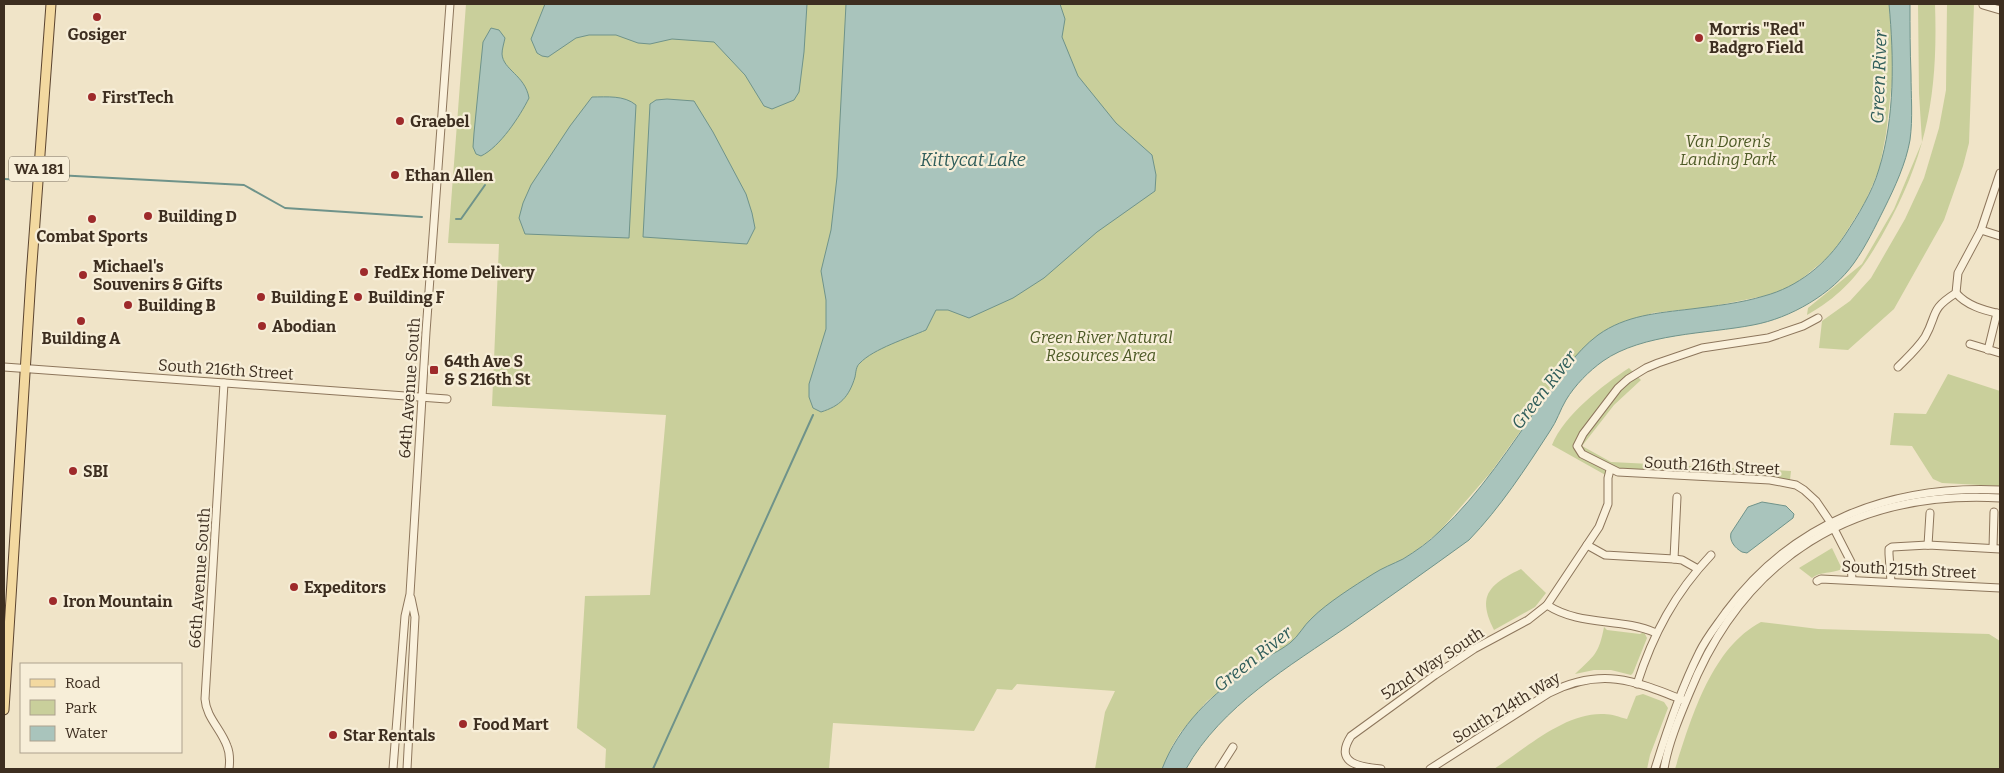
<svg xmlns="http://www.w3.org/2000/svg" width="2004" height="773" font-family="Bitter,serif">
  <rect width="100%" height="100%" fill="#f0e4c8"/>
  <g fill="#c9cf9b">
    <path d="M466 4H1889L1892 44V81L1886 134 1879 170 1865 202 1838 245 1827 258 1799 281 1784 290 1764 296 1709 307 1652 313 1560 376 1491 472 1439 532 1417 550 1317 613 1292 642 1278 653 1252 666 1207 701 1180 733 1172 746 1162 769H1095L1105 712 1115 691 1017 684 1012 690 997 689 974 731 833 723 829 769H605L606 749 577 728 585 596 650 595 666 415 492 406 499 244 448 243Z"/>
    <path d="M1918 4H1935C1938 91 1928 153 1885 230 1864 268 1846 293 1807 315L1808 308 1862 264 1894 209 1922 142 1919 93Z"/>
    <path d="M1947 4H1974L1969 143 1963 166 1944 220 1894 309 1848 350 1819 348 1822 321 1850 301 1871 278 1905 219 1924 178 1939 128 1946 90Z"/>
    <path d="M1629 368 1641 380 1614 405 1582 446 1611 462 1791 471 1790 480 1610 471 1609 477 1552 445C1564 415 1603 385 1629 368Z"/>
    <path d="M1948 374 2000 391V486L1942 483 1933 479 1912 446 1890 445 1894 413 1926 414Z"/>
    <path d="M1832 548 1842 569C1831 574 1821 571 1812 578L1799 568Z"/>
    <path d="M1521 569 1546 593 1535 607 1494 630C1476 595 1490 584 1521 569Z"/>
    <path d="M1761 622 1818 629 1989 634 2000 641V769H1675C1691 719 1711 648 1761 622Z"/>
    <path d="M1604 627 1607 630 1640 634 1644 632 1647 638 1633 673 1631 675 1611 670H1594L1575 674C1594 656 1599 654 1604 627Z"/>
    <path d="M1643 694 1664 702 1668 708 1650 755 1647 769H1494C1525 749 1565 712 1604 714 1612 714 1619 717 1627 719L1636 696Z"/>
  </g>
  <g fill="#a9c4bc" stroke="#6f938a">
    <path d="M545 4H807L804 52 799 92 794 100 772 109 764 106 745 75 714 42 672 39 650 44 638 43 616 35H589L576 38 548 57 542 56 537 53 531 39Z"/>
    <path d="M846 4H1060L1065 19 1062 37 1078 76 1116 123 1152 155 1156 175 1155 191 1097 232 1044 278 1013 298 969 318 948 310H936L926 330C908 338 873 349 860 363 856 366 856 372 855 377 849 397 840 406 821 412L813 408 809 397V384L826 329V300L821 271 831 230 837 177Z"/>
    <path d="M1889 4H1910C1910 27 1910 50 1911 74 1911 96 1913 118 1910 140 1906 163 1895 187 1884 209 1875 227 1866 246 1854 263 1832 294 1791 318 1753 325 1707 334 1643 333 1603 361 1589 371 1575 385 1566 400 1560 410 1557 421 1550 431 1526 468 1500 508 1469 540 1429 569 1388 598 1348 626 1290 666 1221 706 1186 769H1162C1179 725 1212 694 1251 667 1263 658 1277 653 1290 643 1299 636 1303 626 1312 618 1327 603 1354 586 1373 574 1382 568 1393 564 1403 559 1416 551 1429 542 1440 531 1480 494 1511 445 1543 400 1559 378 1575 352 1598 335 1626 315 1658 313 1691 309 1715 306 1741 303 1764 296 1798 287 1826 264 1845 235 1858 215 1872 193 1879 169 1895 117 1894 58 1889 4Z"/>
    <path d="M491 28 499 30 505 38C504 43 502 49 502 54 503 70 525 75 529 98 520 116 500 147 481 156L476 154 473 147 474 133 483 42Z"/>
    <path d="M592 97C607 97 624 95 636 105L629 238 525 234 519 218 523 203 531 185 570 126Z"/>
    <path d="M667 99 694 101 713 132 746 194 752 213 755 228 747 244 643 237 650 104 656 100Z"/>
    <path d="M1762 502 1786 506 1794 514 1793 518 1747 553 1742 552C1735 548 1729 541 1731 533L1748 507Z"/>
  </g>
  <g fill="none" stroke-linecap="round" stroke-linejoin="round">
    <g stroke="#6f938a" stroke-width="2">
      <path d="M56 175 244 185 285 208 422 217"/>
      <path d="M4 179 27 180"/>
      <path d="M456 219H461L485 185"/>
      <path d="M653 769 813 415"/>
    </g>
    <g stroke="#8d765c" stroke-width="9">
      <g id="minor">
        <path d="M1983 5 2000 10"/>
        <path d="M1981 230 2000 236"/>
        <path d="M1956 293C1967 306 1984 310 2000 314"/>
        <path d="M1818 318 1803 326 1768 338 1702 348 1658 363 1646 368 1628 379 1618 388 1583 434 1577 446 1582 454 1618 472 1770 480 1796 485 1804 490 1816 501 1831 523 1851 562 1852 580"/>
        <path d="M1970 344 2000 353"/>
        <path d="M1988 350 1997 313"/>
        <path d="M4 367 447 399"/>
        <path d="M1898 367C1907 358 1918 348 1925 337 1938 314 1929 310 1956 293L1958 273 1981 230 2000 173"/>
        <path d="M224 383 205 699C206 717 221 729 227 746 230 753 230 761 229 769"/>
        <path d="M1587 545 1605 555 1674 559 1682 560 1698 569"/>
        <path d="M1928 545 1930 513"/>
        <path d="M1993 548 1994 512"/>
        <path d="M1674 559 1677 497"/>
        <path d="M1817 581 1821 579 2000 588"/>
        <path d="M1891 582 1889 554V549L1892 547 1928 545 2000 549"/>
        <path d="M1547 605C1581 627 1620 617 1656 633"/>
        <path d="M1637 684C1653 634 1675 593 1711 555"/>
        <path d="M393 769 405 616 410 594 426 332 450 4"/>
        <path d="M407 769 415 617 411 598"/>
        <path d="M1219 769 1233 747"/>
        <path d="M1381 769C1361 767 1333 764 1351 736L1435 675 1474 649 1528 620 1547 605 1599 527 1608 504V478L1610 470"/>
        <path d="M1430 769 1549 693C1601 667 1633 680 1683 700"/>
        <path d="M1655 769C1667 730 1681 689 1699 653 1706 638 1717 625 1726 612 1793 522 1890 485 2000 490"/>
        <path d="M1664 769C1668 744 1679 718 1689 694 1744 557 1853 490 2000 498"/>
      </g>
    </g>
    <g stroke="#5b4430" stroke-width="11">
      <path id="major" d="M4 710 31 277 51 4"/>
    </g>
    <use href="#minor" stroke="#faf1dc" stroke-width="7"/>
    <use href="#major" stroke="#f3d9a0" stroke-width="9"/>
  </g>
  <g fill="#9e2a2b" stroke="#f7eed8" stroke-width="2">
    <circle cx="97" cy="17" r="5"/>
    <circle cx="1699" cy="38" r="5"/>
    <circle cx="92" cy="97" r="5"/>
    <circle cx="400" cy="121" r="5"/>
    <circle cx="395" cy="175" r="5"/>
    <circle cx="148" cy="216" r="5"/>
    <circle cx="92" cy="219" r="5"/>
    <circle cx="364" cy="272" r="5"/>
    <circle cx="83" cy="275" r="5"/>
    <circle cx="261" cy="297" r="5"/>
    <circle cx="358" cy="297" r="5"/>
    <circle cx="128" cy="305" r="5"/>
    <circle cx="81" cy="321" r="5"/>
    <circle cx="262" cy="326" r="5"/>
    <rect x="429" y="365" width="10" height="10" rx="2.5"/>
    <circle cx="73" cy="471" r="5"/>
    <circle cx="294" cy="587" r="5"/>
    <circle cx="53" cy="601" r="5"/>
    <circle cx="463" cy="724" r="5"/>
    <circle cx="333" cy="735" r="5"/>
  </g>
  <g text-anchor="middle" stroke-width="4.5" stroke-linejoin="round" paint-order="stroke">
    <rect fill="#f7eed8" stroke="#756857" stroke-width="1" x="9" y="156.5" width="60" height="25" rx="4"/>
    <g font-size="15" font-weight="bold" fill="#3d2e20">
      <text x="39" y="174">WA 181</text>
    </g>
    <g font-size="16" font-weight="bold" fill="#3d2e20" stroke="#f7eed8" text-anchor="start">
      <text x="1709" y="35">Morris "Red"<tspan x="1709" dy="18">Badgro Field</tspan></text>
      <text x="97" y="40" text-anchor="middle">Gosiger</text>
      <text x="102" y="103">FirstTech</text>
      <text x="410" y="127">Graebel</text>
      <text x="405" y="181">Ethan Allen</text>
      <text x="158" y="222">Building D</text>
      <text x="92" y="242" text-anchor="middle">Combat Sports</text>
      <text x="93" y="272">Michael's<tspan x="93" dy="18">Souvenirs &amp; Gifts</tspan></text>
      <text x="374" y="278">FedEx Home Delivery</text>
      <text x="271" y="303">Building E</text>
      <text x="368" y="303">Building F</text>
      <text x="138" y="311">Building B</text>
      <text x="272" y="332">Abodian</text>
      <text x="81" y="344" text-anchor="middle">Building A</text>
      <text x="444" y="367">64th Ave S<tspan x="444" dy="18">&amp; S 216th St</tspan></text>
      <text x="83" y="477">SBI</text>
      <text x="304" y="593">Expeditors</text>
      <text x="63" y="607">Iron Mountain</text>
      <text x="473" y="730">Food Mart</text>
      <text x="343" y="741">Star Rentals</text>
    </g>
    <g font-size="16" font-style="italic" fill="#4d5a26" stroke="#f7eed8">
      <text x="1728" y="147">Van Doren's<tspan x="1728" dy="18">Landing Park</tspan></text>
      <text x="1101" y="343">Green River Natural<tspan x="1101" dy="18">Resources Area</tspan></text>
    </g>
    <g font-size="16" fill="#3d2e20" stroke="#f7eed8">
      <text transform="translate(226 369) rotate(4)" y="6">South 216th Street</text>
      <text transform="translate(409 388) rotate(-86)" y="6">64th Avenue South</text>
      <text transform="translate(1712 465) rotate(3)" y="6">South 216th Street</text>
      <text transform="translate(1909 569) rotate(3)" y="6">South 215th Street</text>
      <text transform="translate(199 578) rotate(-86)" y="6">66th Avenue South</text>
      <text transform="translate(1432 663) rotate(-33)" y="6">52nd Way South</text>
      <text transform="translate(1506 707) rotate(-31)" y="6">South 214th Way</text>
    </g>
    <g font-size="18" font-style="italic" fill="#2f5d5a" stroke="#f7eed8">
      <text transform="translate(1879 77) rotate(-88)" y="6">Green River</text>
      <text x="973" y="166">Kittycat Lake</text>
      <text transform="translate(1544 390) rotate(-52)" y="6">Green River</text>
      <text transform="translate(1253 659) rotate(-38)" y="6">Green River</text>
    </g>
  </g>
  <rect width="2004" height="773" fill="none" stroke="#3d2e20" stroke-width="10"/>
  <rect x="20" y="663" width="162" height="90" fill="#f7eed8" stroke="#ada18e"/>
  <rect x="30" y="679" width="25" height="8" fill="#f3d9a0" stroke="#ada18e"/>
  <text x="65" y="688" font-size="15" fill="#3d2e20">Road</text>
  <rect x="30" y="700" width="25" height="15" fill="#c9cf9b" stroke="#ada18e"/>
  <text x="65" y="713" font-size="15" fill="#3d2e20">Park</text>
  <rect x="30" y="726" width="25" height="15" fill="#a9c4bc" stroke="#ada18e"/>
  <text x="65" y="738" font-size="15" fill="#3d2e20">Water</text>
</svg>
